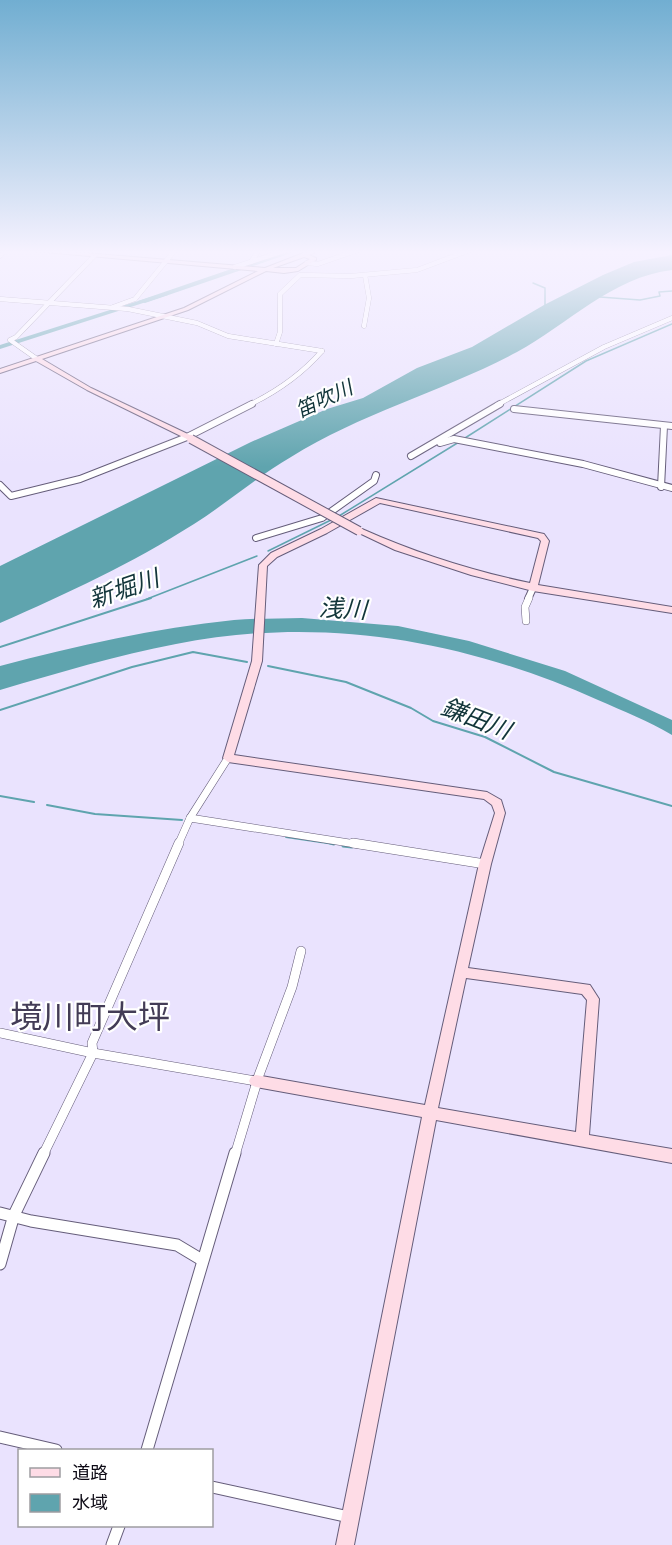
<svg xmlns="http://www.w3.org/2000/svg" width="672" height="1545" font-family="Mulish,'Noto Sans JP',sans-serif">
  <rect width="100%" height="100%" fill="#eae3fe"/>
  <g fill="#5fa4ae">
    <path d="M672 255V270C612 277 567 325 517 352 444 391 361 413 291 457 257 477 227 503 194 524 131 564 68 593 0 623V566L251 442 327 409 363 398 417 368 472 347 544 305 603 275 634 262Z"/>
    <path d="M157 295H168L0 349V345Z"/>
    <path d="M302 618 398 626 469 641 565 671 672 720V735C649 721 623 711 598 700 464 640 322 615 176 644 117 655 58 673 0 690V666C76 646 155 628 234 620 256 618 280 619 302 618Z"/>
  </g>
  <g fill="none" stroke-linecap="round" stroke-linejoin="round">
    <g stroke="#5fa4ae" stroke-width="1.5">
      <path d="M533 283 545 288V305"/>
      <path d="M600 297 640 300 660 296 659 292 672 291"/>
      <path d="M465 438 586 361 672 324"/>
      <path d="M339 516 459 442"/>
      <path d="M268 551 331 520"/>
      <path d="M147 599 257 556"/>
    </g>
    <g stroke="#5fa4ae" stroke-width="2">
      <path d="M0 647 151 598"/>
      <path d="M268 666 346 682 411 708 433 721 485 737 554 772 672 806"/>
      <path d="M0 710 132 667 193 652 247 662"/>
      <path d="M0 796 34 802"/>
      <path d="M47 805 95 814 182 820"/>
      <path d="M286 837 334 844"/>
    </g>
    <g stroke="#5fa4ae" stroke-width="3">
      <path d="M330 843 334 844"/>
      <path d="M343 846 352 847"/>
    </g>
    <path fill="#5fa4ae" fill-rule="evenodd" d="M287 250H300L145 303 138 301Z"/>
    <g stroke="#655d7a" stroke-width="5">
      <g id="street-far4">
        <path d="M0 256 6 250"/>
        <path d="M251 262 259 250"/>
        <path d="M307 263 318 264 358 250"/>
        <path d="M235 267 287 250"/>
        <path d="M0 299 128 309 197 323 228 336 322 351"/>
        <path d="M113 307 135 299 175 250"/>
        <path d="M364 326 369 298 365 275"/>
        <path d="M276 344 280 332V294L300 275 351 276 417 270 470 250"/>
        <path d="M37 359 10 340 16 337 94 256"/>
        <path d="M249 405C278 391 301 375 322 351"/>
        <path d="M497 405 604 347 672 318"/>
      </g>
    </g>
    <g stroke="#655d7a" stroke-width="8">
      <g id="street-far3">
        <path d="M514 409 672 426"/>
        <path d="M440 443 454 439 583 464 672 488"/>
        <path d="M411 456 500 404"/>
        <path d="M0 485 11 496 80 479 187 437 252 404"/>
        <path d="M661 487 664 426"/>
        <path d="M256 538 322 518 374 481 376 475"/>
        <path d="M528 599 533 588"/>
      </g>
    </g>
    <g stroke="#655d7a" stroke-width="8">
      <g id="street-far2">
        <path d="M526 621 525 607 529 598"/>
        <path d="M190 818 362 845"/>
        <path d="M178 845 190 818 228 758"/>
      </g>
    </g>
    <g stroke="#655d7a" stroke-width="10">
      <g id="street-far1">
        <path d="M353 843 485 864"/>
        <path d="M0 1033 93 1053 256 1081"/>
        <path d="M43 1155 93 1053 92 1043 179 843"/>
        <path d="M235 1155 259 1075 292 987 301 951"/>
      </g>
    </g>
    <g stroke="#655d7a" stroke-width="13">
      <g id="street">
        <path d="M0 1213 31 1221 177 1245 202 1260"/>
        <path d="M0 1264 14 1215 44 1153"/>
        <path d="M0 1437 56 1450"/>
        <path d="M147 1450 235 1153"/>
        <path d="M212 1487 349 1517"/>
        <path d="M112 1545 119 1526"/>
      </g>
    </g>
    <g stroke="#655d7a" stroke-width="2">
      <g id="secondary">
        <path d="M22 250H49L265 268 311 250H320L309 255 316 258V260L298 271 284 273 266 271 188 310 42 359 91 388 194 437V441H191L87 390 36 361 0 373V369L184 308 258 271ZM304 257 310 259 296 268H273Z"/>
        <path d="M376 498 544 534 549 541 538 585 672 607V613L533 591 471 575 395 550 355 531 356 529H362C416 553 472 571 530 583L541 541 538 538 380 503 327 533 277 557 267 566 262 661 234 755 487 792 501 800 505 813 491 864 468 968 590 985 599 999 589 1135 672 1149V1163L436 1120 354 1545H336L422 1117 256 1087 251 1085 249 1081 251 1077 256 1075 425 1105 479 864 495 813 492 805 484 799 228 762 223 758 252 661 259 565 271 553 321 529ZM466 978 582 994 587 1000 576 1132 438 1108Z"/>
      </g>
    </g>
    <use href="#street-far4" stroke="#fff" stroke-width="4.5"/>
    <use href="#street-far3" stroke="#fff" stroke-width="6"/>
    <use href="#street-far2" stroke="#fff" stroke-width="7"/>
    <use href="#street-far1" stroke="#fff" stroke-width="9"/>
    <use href="#street" stroke="#fff" stroke-width="11"/>
    <use href="#secondary" fill="#fedce6" fill-rule="evenodd"/>
    <g stroke="#655d7a" stroke-width="10" stroke-linecap="butt">
      <path id="secondary-bridge" d="M191 439 359 531"/>
    </g>
    <use href="#secondary-bridge" stroke="#fedce6" stroke-width="8"/>
  </g>
  <linearGradient id="sky" x2="0" y2="1"><stop stop-color="#71aed1"/><stop offset="0.54" stop-color="#f6f2ff"/><stop offset="1" stop-color="#f6f2ff" stop-opacity="0"/></linearGradient>
  <rect width="672" height="467" fill="url(#sky)"/>
  <g text-anchor="middle" stroke-width="4.5" stroke-linejoin="round" paint-order="stroke">
    <g font-size="20" font-style="italic" fill="#12353a" stroke="#fff">
      <text transform="translate(324 399) rotate(-25)" y="7">笛吹川</text>
    </g>
    <g font-size="24" font-style="italic" fill="#12353a" stroke="#fff">
      <text transform="translate(124 589) rotate(-19)" y="8">新堀川</text>
      <text transform="translate(343 609) rotate(3)" y="8">浅川</text>
      <text transform="translate(476 719) rotate(21)" y="8">鎌田川</text>
    </g>
    <g font-size="32" fill="#433c56" stroke="#fff">
      <text x="90" y="1028">境川町大坪</text>
    </g>
  </g>
  <rect x="18" y="1449" width="195" height="78" fill="#ffffff" stroke="#9e9da1" stroke-width="1.5"/>
  <rect x="30" y="1468" width="30" height="9" fill="#fedce6" stroke="#9e9da1" stroke-width="1.5"/>
  <text x="72" y="1479" font-size="18" fill="#0d0a15">道路</text>
  <rect x="30" y="1494" width="30" height="18" fill="#5fa4ae" stroke="#9e9da1" stroke-width="1.5"/>
  <text x="72" y="1509" font-size="18" fill="#0d0a15">水域</text>
</svg>
